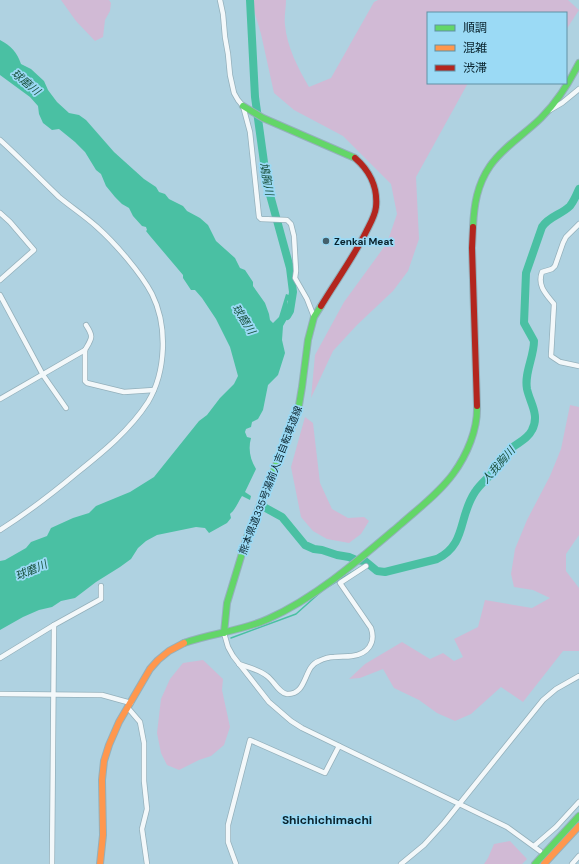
<svg xmlns="http://www.w3.org/2000/svg" width="579" height="864" font-family="'DM Sans','Noto Sans JP',sans-serif">
  <rect width="100%" height="100%" fill="#afd2e1"/>
  <g fill="#d1bad5">
    <path d="M61 0H109L111 3 110 11 105 20 103 37 95 41 76 21Z"/>
    <path d="M251 0H286C286 8 284 17 285 25 287 47 298 68 309 87L331 78 374 2 378 0H568L579 10 566 30V13H428V83H468L416 177 419 239 408 271 393 291 357 325 333 351 311 398 315 355 344 302 387 243 397 214 391 184 343 136 294 110 274 93 261 34Z"/>
    <path d="M570 405 579 407V535L566 554V571L579 588V651H563L523 702 501 687 471 714 455 721 437 713 419 700 394 688 383 669 360 678 349 679 365 664 402 642 430 659 443 653 454 661 463 657 454 639 478 627 485 600 532 608 550 598 533 590 514 587 511 574 515 549 527 520 550 476 561 449Z"/>
    <path d="M305 417 313 423 320 483 332 509 348 518 364 517 369 521 361 534 349 543 327 539 313 531 301 517 291 467Z"/>
    <path d="M203 660 223 679 222 690 230 727 224 745 211 756 199 760 179 770 167 765 161 753 157 733 161 699 170 679 183 663Z"/>
    <path d="M510 841 527 859 522 864H484L488 858 494 844Z"/>
  </g>
  <path fill="#4ac0a3" d="M0 40C11 46 17 52 21 64L31 69 44 81 48 90 57 102 69 113 79 115 86 120 114 152 144 179 156 187 159 192 165 194 169 199 183 206 187 211 200 218 208 225 216 241 235 258 240 268 245 270 253 282V286L265 303 269 314 270 320 273 323 279 317 286 294 295 297 287 301V305L291 306 287 319 283 326 282 340 285 353 278 375 268 385 263 410 258 419 252 422 251 427 246 429 245 432 247 437 251 438C248 449 250 459 256 469L245 492 251 496 250 500 242 496C238 502 236 509 230 514L231 518 227 523 209 533 205 528 196 527 157 535 146 541 138 548 131 559 120 567 96 582 75 598 61 601 52 607 39 610 23 617 0 630V561L5 560 26 548 31 542 47 536 51 528 73 518 89 513 96 506 130 492 154 477 199 421 207 415 220 398 234 384 238 376 230 347 216 319 202 298 195 290H191L183 278V275L150 236 146 231 147 230 146 227 142 226 133 216 129 208 122 204 115 197 106 186 101 174 96 170 85 152 75 142 59 129 52 130 43 123 39 114 38 106 30 97 0 75Z"/>
  <g fill="none" stroke-linecap="round" stroke-linejoin="round">
    <path stroke="#4ac0a3" stroke-width="1.5" d="M231 638 296 614 324 589 368 563"/>
    <g stroke="#4ac0a3" stroke-width="8">
      <path d="M250 0 255 97 267 184 290 268 293 292 290 311 287 316"/>
      <path d="M262 506 282 517 305 545 314 549 322 550 337 555 349 557 356 560 365 561 377 571 385 572 437 559C467 544 458 517 475 492 480 484 487 479 493 472 499 465 503 456 509 450 517 443 528 439 532 430 540 415 530 403 527 389 524 373 534 357 534 341L524 323 526 273 542 227C549 216 561 215 570 206 574 201 576 196 579 189"/>
    </g>
    <g stroke="#94b0bb" stroke-width="6">
      <g id="street">
        <path d="M220 0 223 14 225 37 228 54 230 75 234 93 238 100 243 106 250 132 259 217 261 219 287 220 291 224 294 236 296 271 295 278 307 299 314 317"/>
        <path d="M550 110 562 103 579 89"/>
        <path d="M0 140C20 158 39 178 59 197 71 207 85 216 97 227 115 243 141 273 152 294 168 326 166 372 148 402 130 430 103 452 78 472 53 493 27 513 0 530"/>
        <path d="M0 213 10 222 34 250 0 280"/>
        <path d="M579 224 566 237 563 243 555 266 552 269 542 272C537 286 546 294 554 304L551 356 560 362 579 366"/>
        <path d="M0 295 43 375 66 408"/>
        <path d="M85 350V381L87 383 124 392 154 390"/>
        <path d="M0 399 85 350C92 338 94 337 86 325"/>
        <path d="M224 633 228 647 233 656 269 702 291 721 302 728 507 827 540 851"/>
        <path d="M0 658 54 625 101 599V586"/>
        <path d="M239 664C248 667 260 670 267 676 274 681 279 693 287 694 308 695 303 666 319 661 323 659 329 657 334 657 340 656 346 657 352 656 368 654 376 643 371 628L340 583 366 566"/>
        <path d="M0 694 102 695 131 703"/>
        <path d="M128 708 140 722 144 743V781L147 809 142 829 147 864"/>
        <path d="M534 846 556 827 579 802"/>
        <path d="M52 864 54 625"/>
        <path d="M236 864 228 842V825L250 740 325 773 339 746"/>
        <path d="M401 864 424 845 444 823 543 700 556 689 579 676"/>
        <path d="M572 864 579 856"/>
      </g>
    </g>
    <g stroke="#94b0bb" stroke-width="8">
      <g id="fast">
        <path d="M243 106 263 118 355 158"/>
        <path d="M473 227C474 205 477 185 490 166 503 147 525 134 541 118 557 102 569 83 579 63"/>
        <path d="M224 633 227 603 247 537 298 411 302 387 308 340 314 317 321 306"/>
        <path d="M184 643C212 633 242 631 268 619 317 597 361 558 401 524 419 508 439 493 453 474 467 455 478 429 477 406"/>
        <path d="M535 864 579 816"/>
      </g>
    </g>
    <g stroke="#94b0bb" stroke-width="8">
      <g id="slow">
        <path d="M100 864 103 835 102 780 104 761 109 745 119 722 150 669 158 660 169 651 184 643"/>
        <path d="M544 864 579 826"/>
      </g>
    </g>
    <g stroke="#94b0bb" stroke-width="8">
      <g id="jam">
        <path d="M473 227 472 248 477 406"/>
        <path d="M321 306C336 281 353 258 366 232 370 224 375 216 376 207 378 187 369 170 355 158"/>
      </g>
    </g>
    <use href="#street" stroke="#f3f8fa" stroke-width="4.5"/>
    <use href="#fast" stroke="#63d668" stroke-width="6"/>
    <use href="#slow" stroke="#ff974d" stroke-width="6"/>
    <use href="#jam" stroke="#b3261e" stroke-width="6"/>
  </g>
  <circle fill="#43606c" stroke="#9bdaf5" stroke-width="1.5" cx="326" cy="241" r="4"/>
  <g text-anchor="middle" stroke-width="3.5" stroke-linejoin="round" paint-order="stroke">
    <g font-size="10" font-weight="bold" fill="#09232d" stroke="#9bdaf5" text-anchor="start">
      <text x="334" y="245">Zenkai Meat</text>
    </g>
    <g font-size="10" fill="#09232d" stroke="#9bdaf5">
      <text transform="translate(270 480) rotate(-69)" y="4">熊本県道335号湯前人吉自転車道線</text>
    </g>
    <g font-size="11" font-style="italic" fill="#1a523e" stroke="#9bdaf5">
      <text transform="translate(26 82) rotate(40)" y="4">球磨川</text>
      <text transform="translate(267 179) rotate(79)" y="4">鳩胸川</text>
      <text transform="translate(244 319) rotate(58)" y="4">球磨川</text>
      <text transform="translate(498 465) rotate(-49)" y="4">人我胸川</text>
      <text transform="translate(31 570) rotate(-24)" y="4">球磨川</text>
    </g>
    <g font-size="12" font-weight="bold" fill="#09232d" stroke="#9bdaf5">
      <text x="327" y="824">Shichichimachi</text>
    </g>
  </g>
  <rect x="427" y="12" width="140" height="72" fill="#9bdaf5" stroke="#6191a5"/>
  <rect x="435" y="25" width="20" height="6" fill="#63d668" stroke="#6191a5"/>
  <text x="463" y="32" font-size="12" fill="#09232d">順調</text>
  <rect x="435" y="45" width="20" height="6" fill="#ff974d" stroke="#6191a5"/>
  <text x="463" y="52" font-size="12" fill="#09232d">混雑</text>
  <rect x="435" y="65" width="20" height="6" fill="#b3261e" stroke="#6191a5"/>
  <text x="463" y="72" font-size="12" fill="#09232d">渋滞</text>
</svg>
